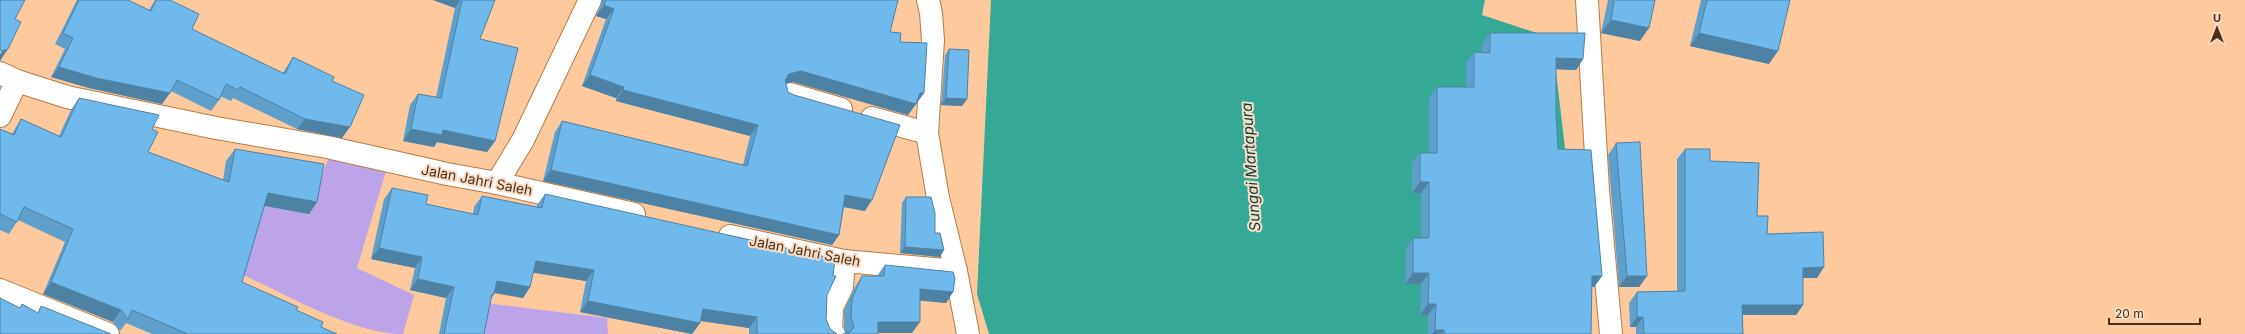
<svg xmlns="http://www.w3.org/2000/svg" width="2245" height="334" font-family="Inter,sans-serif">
  <rect width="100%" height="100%" fill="#ffc99e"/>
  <g fill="#bda4e9">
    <path d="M329 158 386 171 357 268 414 295 403 334C353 334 286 294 239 273L232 195 305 212Z"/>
    <path d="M486 303 607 318 608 334H481Z"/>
  </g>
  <path fill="#35a896" d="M991 0H1485L1482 15 1552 38 1587 334H989L977 294Z"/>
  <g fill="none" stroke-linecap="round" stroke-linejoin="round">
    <g stroke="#b77a43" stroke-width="24">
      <g id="minor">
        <path d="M928 0 931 13 933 40 927 133 938 198 956 271 968 334"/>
        <path d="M1587 0 1598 190 1611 334"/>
        <path d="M0 73 17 81 67 97 216 128 327 147 447 174 497 183 634 214"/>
        <path d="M790 94 841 109"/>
        <path d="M0 116 17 81"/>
        <path d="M872 118 927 133"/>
        <path d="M497 183 523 140 590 0"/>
        <path d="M730 236 844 261 956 271"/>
        <path d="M0 290 108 334"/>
        <path d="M834 334 831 331 832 307 842 287 844 261"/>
      </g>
    </g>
    <use href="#minor" stroke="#fff" stroke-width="22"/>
  </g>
  <g fill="#5f9fcb">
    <path d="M77 0H128L149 10 155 0H170L192 29 283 73 286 68 293 57 332 81 342 138 297 129 233 98 231 101 220 96 219 100 211 111 171 91 162 104 89 88 51 77 65 49 55 44Z"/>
    <path d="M433 0H495L480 39 495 141 487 152 437 142 434 147 403 141 410 105 418 94 436 97 455 8Z"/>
    <path d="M601 0H898L890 32 900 42 924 93 908 115 793 82 786 84 788 92 865 211 844 207 839 235 832 245 543 181 555 132 562 121 743 165 750 136 616 101V98L582 86 606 19 596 16 601 5Z"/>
    <path d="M1608 0H1655L1640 41 1601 33Z"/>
    <path d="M1701 0H1790L1769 64 1690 46Z"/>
    <path d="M1490 33 1583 59 1576 70 1556 69V114L1558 149 1602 276 1594 287H1592L1591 334H1428V315H1420L1421 284H1405L1406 249 1413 238H1421V193H1412V163L1420 153H1429V98L1437 87H1466V63L1474 52 1482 53V44Z"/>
    <path d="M949 49 967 99 962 106 941 105 945 55Z"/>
    <path d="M79 98 152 129 148 152 223 180 226 161 235 149 317 202 309 214 265 206 242 282 296 310 321 327 337 334H152L126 323 120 331 113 322 43 294 65 242 18 220 9 234 0 230V129L12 134 21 119 59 136 71 110Z"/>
    <path d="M1616 143 1647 276 1639 287H1619L1608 155Z"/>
    <path d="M1685 149 1710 161 1757 216 1767 234 1817 278H1803V305L1796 315H1743V334H1636V327H1630L1629 303 1637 292 1677 291V159Z"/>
    <path d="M392 188 426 204 473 214 474 207 482 196 537 207V205L545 194 827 295 826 319 830 329 837 334H749V328L700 321V323L692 334 580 312 586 281 533 272 530 287 523 298 495 293 491 299 484 334H439L446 298 410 290 415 268 371 259 384 199Z"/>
    <path d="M906 197 935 233 940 257 900 253 902 203Z"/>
    <path d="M885 265 953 292 946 303 920 300 912 333H845L844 327V310L855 287 862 276H877Z"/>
  </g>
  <g fill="#4e82a5">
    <path d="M433 0H460L455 8Z"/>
    <path d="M604 5 614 9 606 19 596 16Z"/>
    <path d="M1611 20 1649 28 1640 41 1601 33Z"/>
    <path d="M1699 33 1778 51 1769 64 1690 46Z"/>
    <path d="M8 49 0 61V54L2 51Z"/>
    <path d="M1556 58 1583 59 1576 70 1548 69Z"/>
    <path d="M59 67 170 93 162 104 89 88 51 77Z"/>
    <path d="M801 71 920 93H924L908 115 793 82 782 85 789 74Z"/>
    <path d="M590 75 624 87 616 98 582 86Z"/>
    <path d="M623 90 758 125 750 136 616 101Z"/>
    <path d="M946 98 967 99 962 106 941 105Z"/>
    <path d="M305 119 350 127 342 138 297 129Z"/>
    <path d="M411 129 443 130 495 141 487 152 437 142 434 147 403 141Z"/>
    <path d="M551 170 839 235 832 245 543 181Z"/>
    <path d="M1420 182H1429L1421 193H1412Z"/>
    <path d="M268 193 317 202 309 214 260 205Z"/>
    <path d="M845 195 872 200 865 211 838 206Z"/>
    <path d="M905 247 944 250 940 257 900 253Z"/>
    <path d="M379 248 422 257 415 268 371 259Z"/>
    <path d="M536 261 594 270 586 281 528 272Z"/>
    <path d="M1824 267 1817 278H1796L1803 268Z"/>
    <path d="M1413 273H1429L1421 284H1405Z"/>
    <path d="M1592 276H1602L1594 287H1584Z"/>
    <path d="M1627 276H1647L1639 287H1619Z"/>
    <path d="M418 279 454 287 446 298 410 290Z"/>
    <path d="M497 281 530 287 523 298 489 292Z"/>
    <path d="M51 282 121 310 113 322 43 294Z"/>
    <path d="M920 289 953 292 946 303 913 300Z"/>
    <path d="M588 301 700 323 692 334 580 312Z"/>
    <path d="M1428 304H1436L1428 315H1420Z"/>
    <path d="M1742 305H1803L1796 315H1735Z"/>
    <path d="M703 309 757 317 749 328 695 320Z"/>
    <path d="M1637 317H1643L1636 327H1630Z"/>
    <path d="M878 322H920L912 333H871Z"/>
    <path d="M1435 330H1444L1442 334H1432Z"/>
  </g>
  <g fill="#6fb9ec" stroke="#4e82a5">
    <path d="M0 0H25L15 19 21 22 8 49 2 51 0 50Z"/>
    <path d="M79 0H128L151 11 156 0H170L199 14 192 29 285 74 293 57 334 77 332 81 364 95 350 127 305 119 240 87 238 90 226 84 219 100 177 80 170 93 96 78 59 67 73 38 63 33Z"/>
    <path d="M462 0H495L480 39 518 48 495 141 443 130 442 135 411 129 418 94 441 98Z"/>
    <path d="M606 0H898L890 32 901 33 900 42 927 43 924 93H920L916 104 801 71 789 74 785 80 788 92 794 95 900 125 872 200 845 195 839 235 551 170 562 121 747 166 758 125 623 90 624 87 590 75 614 9 604 5Z"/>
    <path d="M1614 0H1655L1649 28 1611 20Z"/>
    <path d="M1707 0H1790L1778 51 1699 33Z"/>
    <path d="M1490 33H1585L1583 59 1556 58V114L1558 149 1591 150 1602 276H1592L1591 334H1444V330H1435L1436 304H1428L1429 273H1413V238H1429V182H1420V153H1437V87H1474V52L1490 53Z"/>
    <path d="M949 49 969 50 967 99 946 98Z"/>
    <path d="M79 98 159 115 152 129 158 132 148 152 229 182 235 149 324 164 317 202 268 193 242 282 298 307 296 310 323 322 321 327 337 334H188L132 310 128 319 121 310 51 282 73 229 24 207 17 222 0 214V129L14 135 21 119 61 137Z"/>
    <path d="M1640 142 1647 276H1627L1616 143Z"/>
    <path d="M1685 149H1710V161L1759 163 1757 216H1768L1767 234 1823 232 1824 267 1803 268V305H1742L1743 334H1644L1643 317H1637V292L1685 291Z"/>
    <path d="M392 188 428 195 426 204 478 215 482 196 542 208 545 194 835 259 833 276H836L827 295 826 319 830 329 837 334H757V317L703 309 700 323 588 301 594 270 536 261 530 287 497 281 494 294H492L484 334H444L454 287 418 279 422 257 379 248Z"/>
    <path d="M906 197H931L935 213V233H940L944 250 905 247Z"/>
    <path d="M885 265 953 272 955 279 953 292 920 289V322H878V334H843L850 332 854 327 851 316 852 299 862 276H884Z"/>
    <path d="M0 298 20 308 22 304 38 313 41 306 111 334H0Z"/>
  </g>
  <g text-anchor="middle" stroke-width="4" stroke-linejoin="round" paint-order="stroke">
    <g font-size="14" fill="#4a3019" stroke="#f8ddc8">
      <text transform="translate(477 180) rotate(11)" y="5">Jalan Jahri Saleh</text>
      <text transform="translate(805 251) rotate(11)" y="5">Jalan Jahri Saleh</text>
    </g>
    <g font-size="15" font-style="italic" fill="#063b33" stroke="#f8ddc8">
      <text transform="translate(1251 167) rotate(-94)" y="5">Sungai Martapura</text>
    </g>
  </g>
  <g transform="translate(2217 28)" stroke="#f8ddc8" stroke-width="3" paint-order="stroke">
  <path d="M0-3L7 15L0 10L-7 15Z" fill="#4a3019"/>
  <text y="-6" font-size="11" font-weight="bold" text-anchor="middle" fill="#4a3019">U</text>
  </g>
  <path d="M2109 318v6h91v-6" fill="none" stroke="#4a3019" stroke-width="2"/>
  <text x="2115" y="318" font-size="12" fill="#4a3019" stroke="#f8ddc8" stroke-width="3" paint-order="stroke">20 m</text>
</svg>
